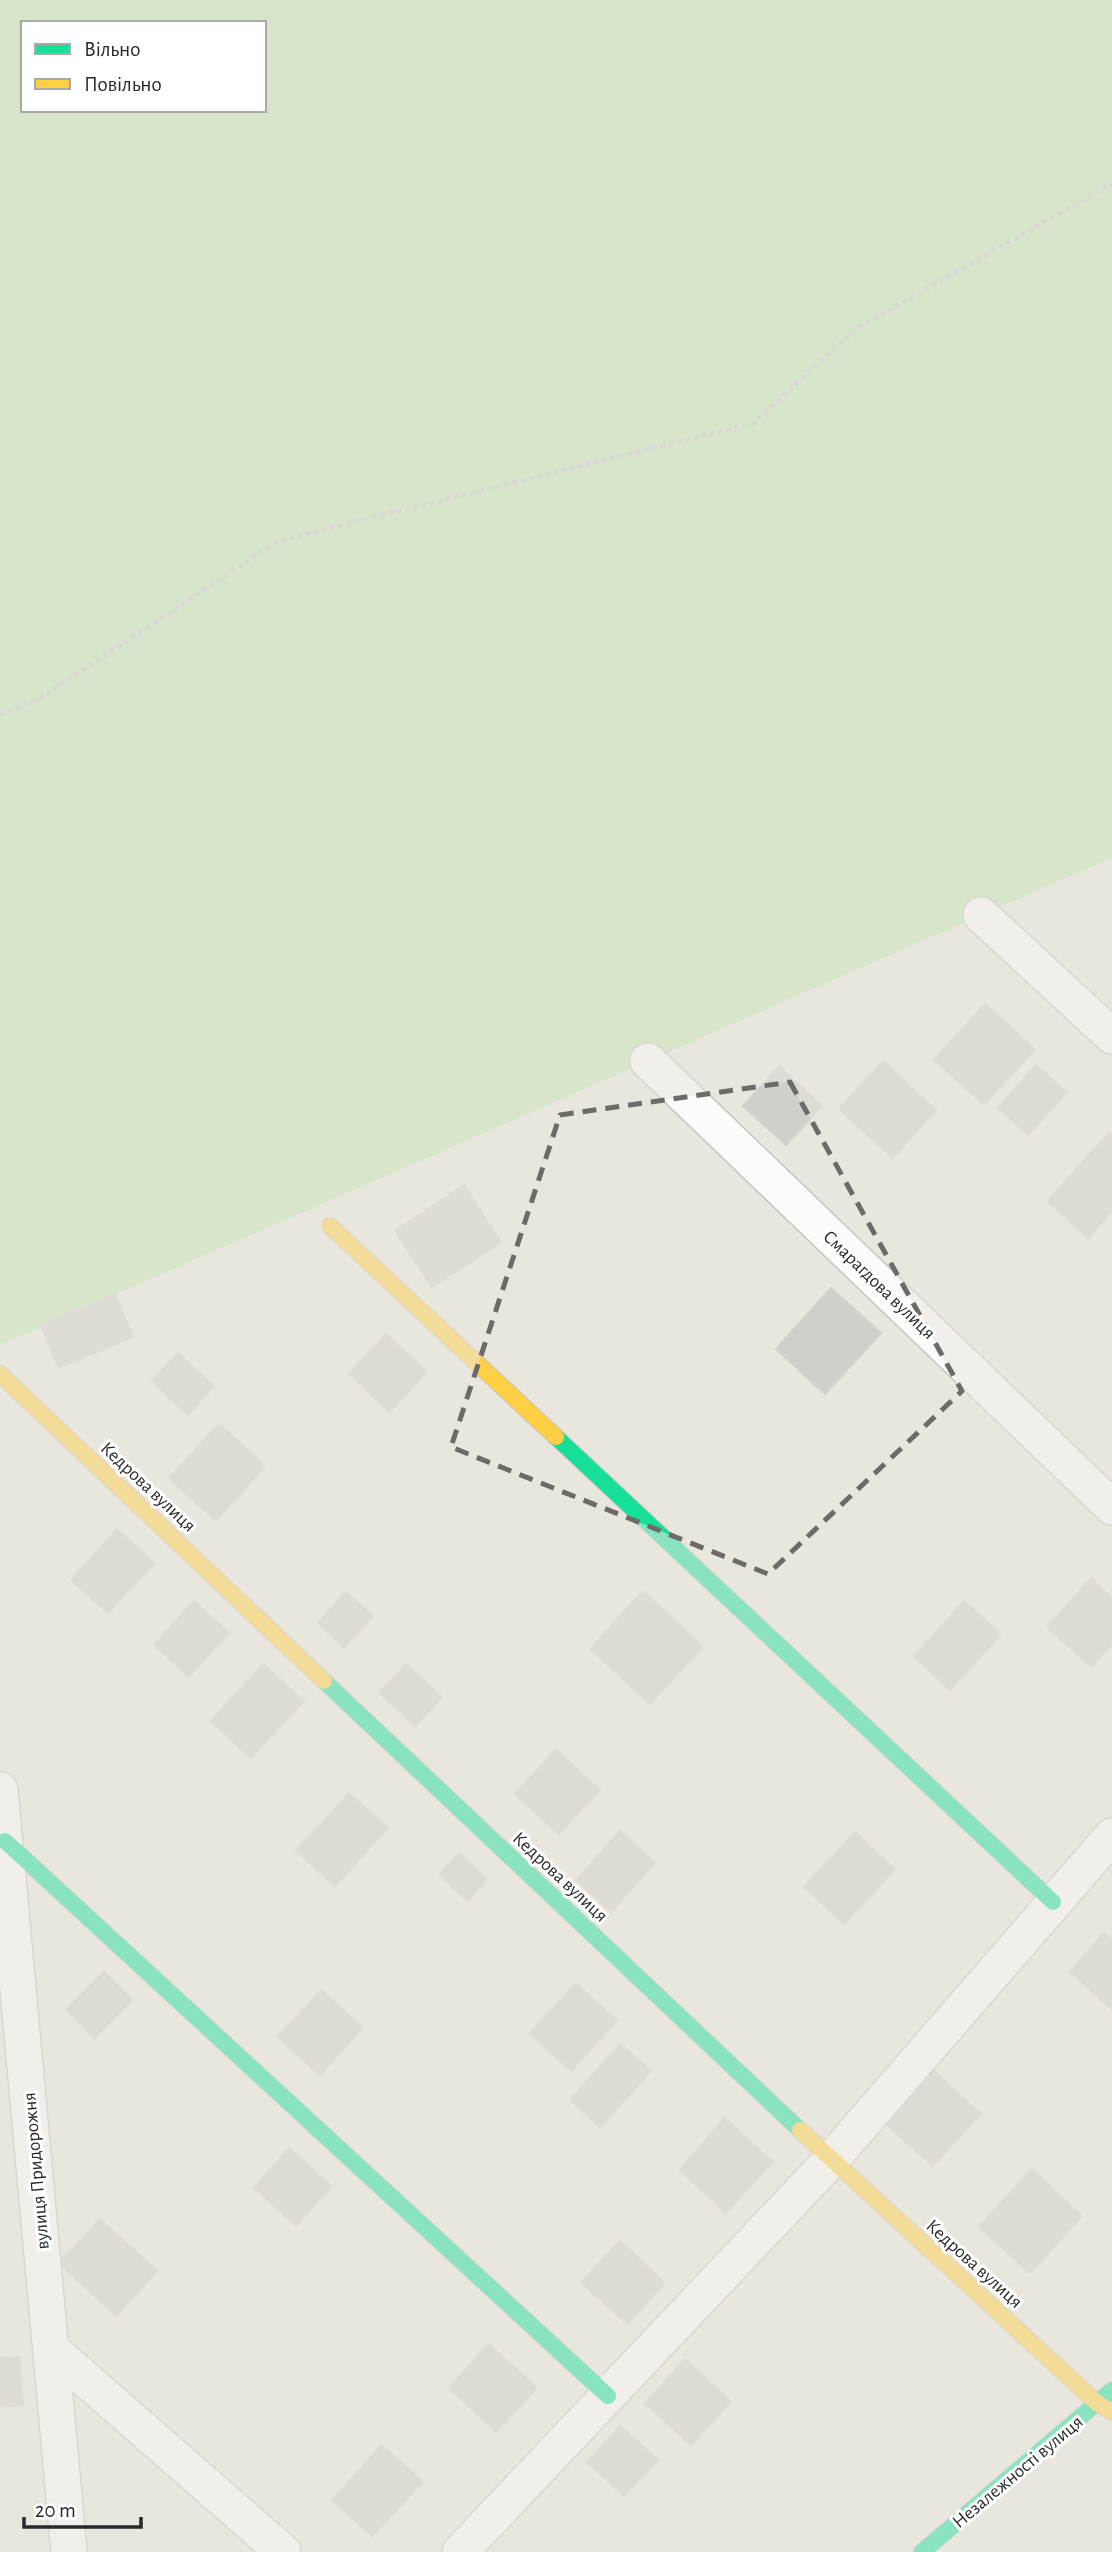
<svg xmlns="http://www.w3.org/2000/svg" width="1112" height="2552" font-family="'Alegreya Sans',sans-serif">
  <rect width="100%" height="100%" fill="#e9e6de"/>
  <path fill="#c0e7b4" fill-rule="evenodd" d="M0 0H1112V858L0 1345ZM23 23H264V110H23Z"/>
  <g fill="#d1cfca" stroke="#d3d1ca" stroke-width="2">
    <path d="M985 1004 1035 1049 984 1105 934 1059Z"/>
    <path d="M883 1061 936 1110 893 1158 839 1109Z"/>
    <path d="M1036 1065 1067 1093 1028 1135 998 1107Z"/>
    <path d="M779 1066 822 1106 786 1145 743 1106Z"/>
    <path d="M1110 1132 1112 1134V1211L1088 1238 1047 1201Z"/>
    <path d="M464 1185 501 1242 432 1287 395 1231Z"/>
    <path d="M831 1288 881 1333 825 1394 776 1349Z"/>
    <path d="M115 1294 133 1337 59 1368 41 1325Z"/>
    <path d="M386 1334 427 1372 390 1412 349 1374Z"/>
    <path d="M178 1353 214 1386 188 1415 152 1381Z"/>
    <path d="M219 1424 265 1466 216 1521 169 1478Z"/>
    <path d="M117 1529 154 1563 108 1613 71 1580Z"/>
    <path d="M1091 1578 1112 1598V1644L1091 1667 1047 1627Z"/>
    <path d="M643 1591 703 1647 650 1704 590 1649Z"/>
    <path d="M346 1592 373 1616 344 1648 318 1623Z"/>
    <path d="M194 1601 229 1633 189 1677 154 1645Z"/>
    <path d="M964 1601 1001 1634 950 1690 914 1656Z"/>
    <path d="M263 1664 304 1701 251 1758 211 1721Z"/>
    <path d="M406 1664 442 1697 415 1726 379 1693Z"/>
    <path d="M556 1750 600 1790 559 1834 515 1794Z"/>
    <path d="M349 1793 388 1828 335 1886 296 1851Z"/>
    <path d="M620 1831 655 1863 611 1912 576 1880Z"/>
    <path d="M855 1832 895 1869 844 1924 804 1887Z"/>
    <path d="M459 1853 487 1880 467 1901 439 1874Z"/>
    <path d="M1104 1933 1112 1940V2010L1070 1971Z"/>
    <path d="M104 1972 132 2000 94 2038 66 2010Z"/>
    <path d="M576 1983 617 2021 571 2071 530 2033Z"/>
    <path d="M321 1990 363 2028 320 2075 278 2037Z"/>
    <path d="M621 2044 651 2071 600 2127 570 2100Z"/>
    <path d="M934 2071 981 2114 933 2166 886 2124Z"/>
    <path d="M725 2118 773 2162 726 2213 679 2170Z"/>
    <path d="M289 2148 332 2186 296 2226 254 2187Z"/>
    <path d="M1032 2169 1082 2216 1030 2273 979 2227Z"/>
    <path d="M100 2219 157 2271 116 2316 59 2263Z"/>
    <path d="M620 2241 665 2283 627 2324 581 2282Z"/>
    <path d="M489 2344 537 2388 496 2432 449 2388Z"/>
    <path d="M19 2357 23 2405 0 2407V2358Z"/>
    <path d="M685 2359 731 2401 691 2445 645 2403Z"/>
    <path d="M620 2426 658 2460 624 2496 587 2462Z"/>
    <path d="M382 2445 423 2482 372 2536 332 2500Z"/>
  </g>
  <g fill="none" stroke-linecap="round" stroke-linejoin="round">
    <g stroke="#c6c4c4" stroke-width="38">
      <g id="street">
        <path d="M981 915 1112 1036"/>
        <path d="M648 1061 1112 1507"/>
        <path d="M0 1790 69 2552"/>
        <path d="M51 2349 283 2552"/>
        <path d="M460 2552 831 2160 1112 1836"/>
      </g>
    </g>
    <g stroke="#c6c4c4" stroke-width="18">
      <g id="fast">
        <path d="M556 1437 1053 1902"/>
        <path d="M324 1681 800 2130"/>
        <path d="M5 1841 608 2396"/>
        <path d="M922 2552 1112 2390"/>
      </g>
    </g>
    <g stroke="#c6c4c4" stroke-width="18">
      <g id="slow">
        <path d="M330 1226 556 1437"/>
        <path d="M0 1374 324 1681"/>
        <path d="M800 2130 1097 2403 1112 2412"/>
      </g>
    </g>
    <path stroke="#c6c5c4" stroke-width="4.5" stroke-dasharray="5 3.5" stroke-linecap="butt" d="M0 715 42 697 278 541 754 423 855 329 1112 184"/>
    <use href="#street" stroke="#fcfbfa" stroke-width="35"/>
    <use href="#fast" stroke="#16e098" stroke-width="16"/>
    <use href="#slow" stroke="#ffcf43" stroke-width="16"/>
  </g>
  <path d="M0 0H1112V2552H0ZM790 1082 962 1391 768 1574 451 1447 560 1115Z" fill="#e9e6de" fill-opacity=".55" fill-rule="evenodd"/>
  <path fill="none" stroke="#6c6b68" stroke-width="5" stroke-dasharray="14 9" stroke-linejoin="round" d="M790 1082 962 1391 768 1574 451 1447 560 1115Z"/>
  <g text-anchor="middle" stroke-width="6" stroke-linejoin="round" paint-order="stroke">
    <g font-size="19" fill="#292929" stroke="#fff">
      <text transform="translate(880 1284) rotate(44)" y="7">Смарагдова вулиця</text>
      <text transform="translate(149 1486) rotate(43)" y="7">Кедрова вулиця</text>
      <text transform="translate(561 1876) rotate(43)" y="7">Кедрова вулиця</text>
      <text transform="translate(35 2171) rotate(-95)" y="7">вулиця Придорожня</text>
      <text transform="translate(975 2263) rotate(42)" y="7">Кедрова вулиця</text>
      <text transform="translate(1017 2471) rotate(-40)" y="7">Незалежності вулиця</text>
    </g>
  </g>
  <rect x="21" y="21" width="245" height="91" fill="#ffffff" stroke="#a9a9a9" stroke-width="2"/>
  <rect x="35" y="44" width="35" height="10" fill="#16e098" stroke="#a9a9a9" stroke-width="2"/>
  <text x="84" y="56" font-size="21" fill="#292929">Вільно</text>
  <rect x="35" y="79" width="35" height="10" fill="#ffcf43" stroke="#a9a9a9" stroke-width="2"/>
  <text x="84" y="91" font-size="21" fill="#292929">Повільно</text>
  <path d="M24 2517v10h117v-10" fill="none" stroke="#292929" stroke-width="3.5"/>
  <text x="35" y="2517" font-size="21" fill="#292929" stroke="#ffffff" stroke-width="5" paint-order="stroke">20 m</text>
</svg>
